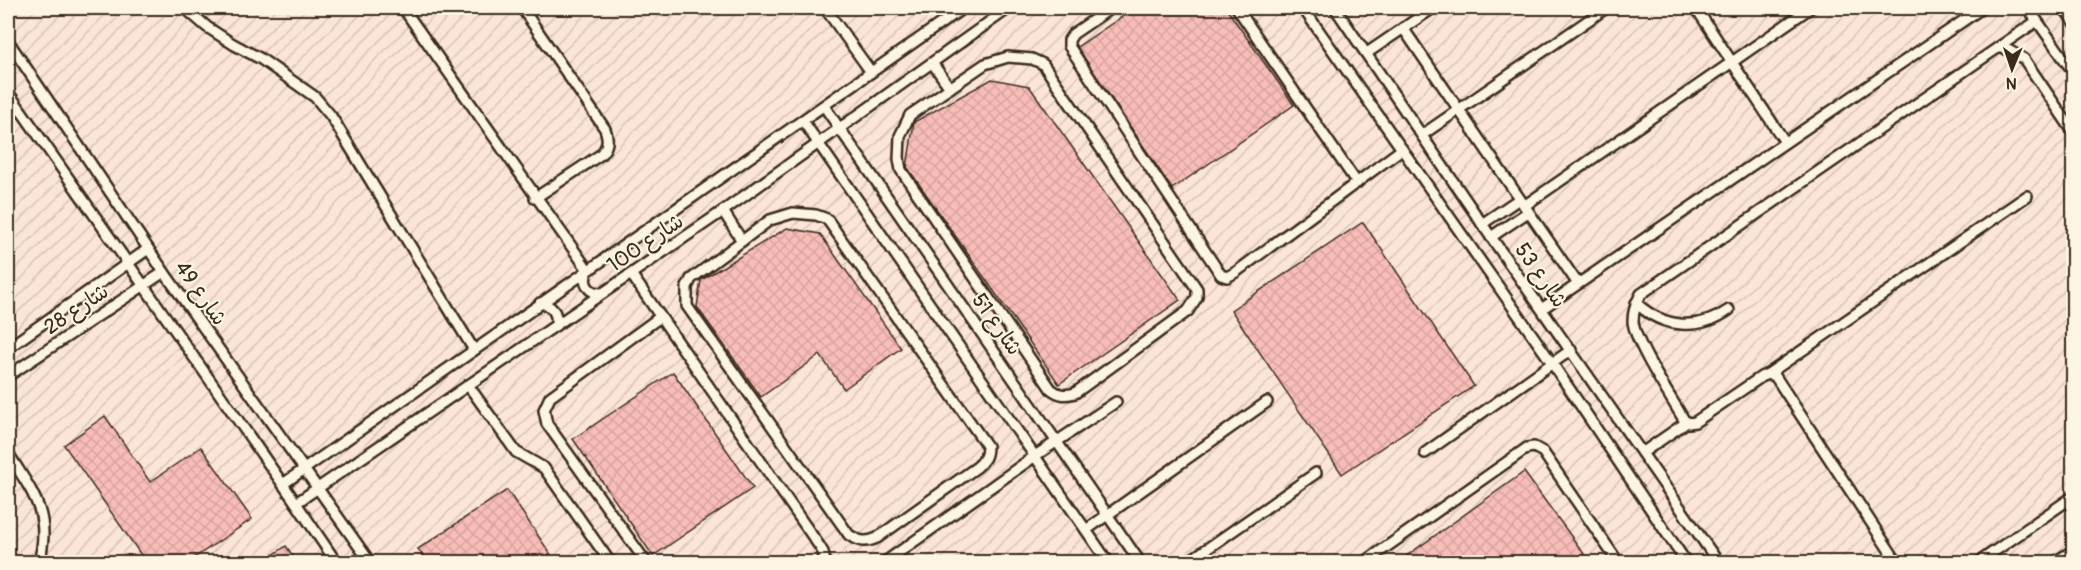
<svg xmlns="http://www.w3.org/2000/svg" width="2081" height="570" font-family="Pangolin,'Playpen Sans Arabic',sans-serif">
  <defs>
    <pattern id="industrial-furrows" width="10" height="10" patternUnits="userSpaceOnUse" patternTransform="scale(1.5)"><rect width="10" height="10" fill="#fbe4d8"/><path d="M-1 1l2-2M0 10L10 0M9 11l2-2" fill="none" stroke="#d8c4b9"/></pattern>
    <pattern id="building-cross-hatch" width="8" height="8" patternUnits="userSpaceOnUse" patternTransform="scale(1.5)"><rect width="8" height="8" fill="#f9bdb9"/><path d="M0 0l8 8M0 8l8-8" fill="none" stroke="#d6a39f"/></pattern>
  </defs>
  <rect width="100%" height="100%" fill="#fcf5e5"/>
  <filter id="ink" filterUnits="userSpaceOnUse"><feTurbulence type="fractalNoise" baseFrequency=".0167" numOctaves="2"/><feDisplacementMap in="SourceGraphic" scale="12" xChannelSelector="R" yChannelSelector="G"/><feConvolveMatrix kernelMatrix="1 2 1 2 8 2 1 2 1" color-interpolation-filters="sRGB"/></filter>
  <g filter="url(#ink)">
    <rect fill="url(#industrial-furrows)" x="8" y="8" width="2065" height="554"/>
    <g fill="url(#building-cross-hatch)" stroke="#3b2a1e" stroke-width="1.5">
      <path d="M1135 8H1226L1294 105 1172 189 1077 47Z"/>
      <path d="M992 79 1029 86 1180 300 1059 384 907 167 914 122Z"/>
      <path d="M1363 222 1474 386 1342 474 1231 310Z"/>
      <path d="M787 228 820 234 901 348 844 389 820 355 761 397 697 307 701 280Z"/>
      <path d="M673 372 753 488 653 556 573 439Z"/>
      <path d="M105 416 150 482 201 447 252 519 188 562H146L64 445Z"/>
      <path d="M1524 472 1590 562H1398Z"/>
      <path d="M507 490 556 562H427L418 549Z"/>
      <path d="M286 546 297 562H263Z"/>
    </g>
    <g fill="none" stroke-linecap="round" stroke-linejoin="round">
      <g stroke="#3b2a1e" stroke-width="14">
        <g id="service">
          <path d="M185 8 207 27 233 44 261 59 315 97 331 116 474 350"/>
          <path d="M403 8 588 270C581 283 589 294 603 293"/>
          <path d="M522 8 605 129C609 140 608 147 600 155L535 198"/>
          <path d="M825 8 871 72"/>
          <path d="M1111 8 1073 34 1069 40V46L1221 275 1227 277 1236 272 1402 149"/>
          <path d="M1237 8 1357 183"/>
          <path d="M1303 8 1552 363 1686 562"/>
          <path d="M1335 8 1491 237 1718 562"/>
          <path d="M1696 8 1785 142"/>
          <path d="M2028 8 2074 73"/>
          <path d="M2064 8 2074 22"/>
          <path d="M1403 28 1578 284"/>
          <path d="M8 41 164 272 370 562"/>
          <path d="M1999 47 2037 21"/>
          <path d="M1367 53 1433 8"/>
          <path d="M1008 57 1032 59 1043 64 1197 289V297L1188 311 1075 393C1065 396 1059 395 1051 389L901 170 899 159 900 136 910 115 985 64Z"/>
          <path d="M933 64 950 88"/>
          <path d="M8 92 296 503 336 562"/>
          <path d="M824 106 1140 562"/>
          <path d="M803 121 1108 562"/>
          <path d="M1422 135 1606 8"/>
          <path d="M1524 206 1810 8"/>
          <path d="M723 211 742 241"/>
          <path d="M793 213 816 215 827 219 987 446C987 456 984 461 977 467L877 538C866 543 860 542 849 535L687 306V287L691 279 770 220Z"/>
          <path d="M1482 224 1519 199"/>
          <path d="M1491 237 1528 212"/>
          <path d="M631 274 820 547 823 552 825 562"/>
          <path d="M540 303C552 305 558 313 556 325"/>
          <path d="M1636 303C1664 329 1699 331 1729 310"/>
          <path d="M1543 308 1982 8"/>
          <path d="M8 348 148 249"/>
          <path d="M1768 374 2027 196"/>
          <path d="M8 376 164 272"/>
          <path d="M468 385 516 452 544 468 610 562"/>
          <path d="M8 453C32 492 52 514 39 562"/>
          <path d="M1425 453 1571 350"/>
          <path d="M1642 453 1687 422"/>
          <path d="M283 484 963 8"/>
          <path d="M296 503 723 211 1009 8"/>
          <path d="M1086 530 1267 402"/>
          <path d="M646 562 547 424 544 410 550 397 660 317"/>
          <path d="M885 562 1035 456 1116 402"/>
          <path d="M1188 562 1316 473"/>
          <path d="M1365 562 1527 448 1534 447 1543 452 1618 562"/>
          <path d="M1897 562 1775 376 1768 374 1761 377 1695 422 1689 423 1684 420C1672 399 1634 342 1633 321 1633 311 1636 303 1641 294L1999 47 2008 50 2024 59 2074 133"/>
          <path d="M1979 562 2074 496"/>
          <path d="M2055 562 2074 550"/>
        </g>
      </g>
      <use href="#service" stroke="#fcf5e5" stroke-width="9"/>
    </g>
  </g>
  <g text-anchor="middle" stroke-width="4.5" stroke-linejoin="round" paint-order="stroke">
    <g font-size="21" fill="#3b2a1e" stroke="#fcf5e5">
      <text transform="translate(645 243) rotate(-34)" y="7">شارع 100</text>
      <text transform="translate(1541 275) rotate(55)" y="7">شارع 53</text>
      <text transform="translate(201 293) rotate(55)" y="7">شارع 49</text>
      <text transform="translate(76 309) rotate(-34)" y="7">شارع 28</text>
      <text transform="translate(997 324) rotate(55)" y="7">شارع 51</text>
    </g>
  </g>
  <rect width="2081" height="570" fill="none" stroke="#fcf5e5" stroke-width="30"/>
  <rect x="15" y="15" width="2051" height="540" fill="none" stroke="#3b2a1e" stroke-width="2" filter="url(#ink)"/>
  <g transform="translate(2012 69) rotate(182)" stroke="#fcf5e5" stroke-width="4.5" paint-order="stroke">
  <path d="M0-4.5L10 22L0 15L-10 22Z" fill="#3b2a1e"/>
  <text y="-9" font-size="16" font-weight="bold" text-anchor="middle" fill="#3b2a1e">N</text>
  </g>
</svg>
